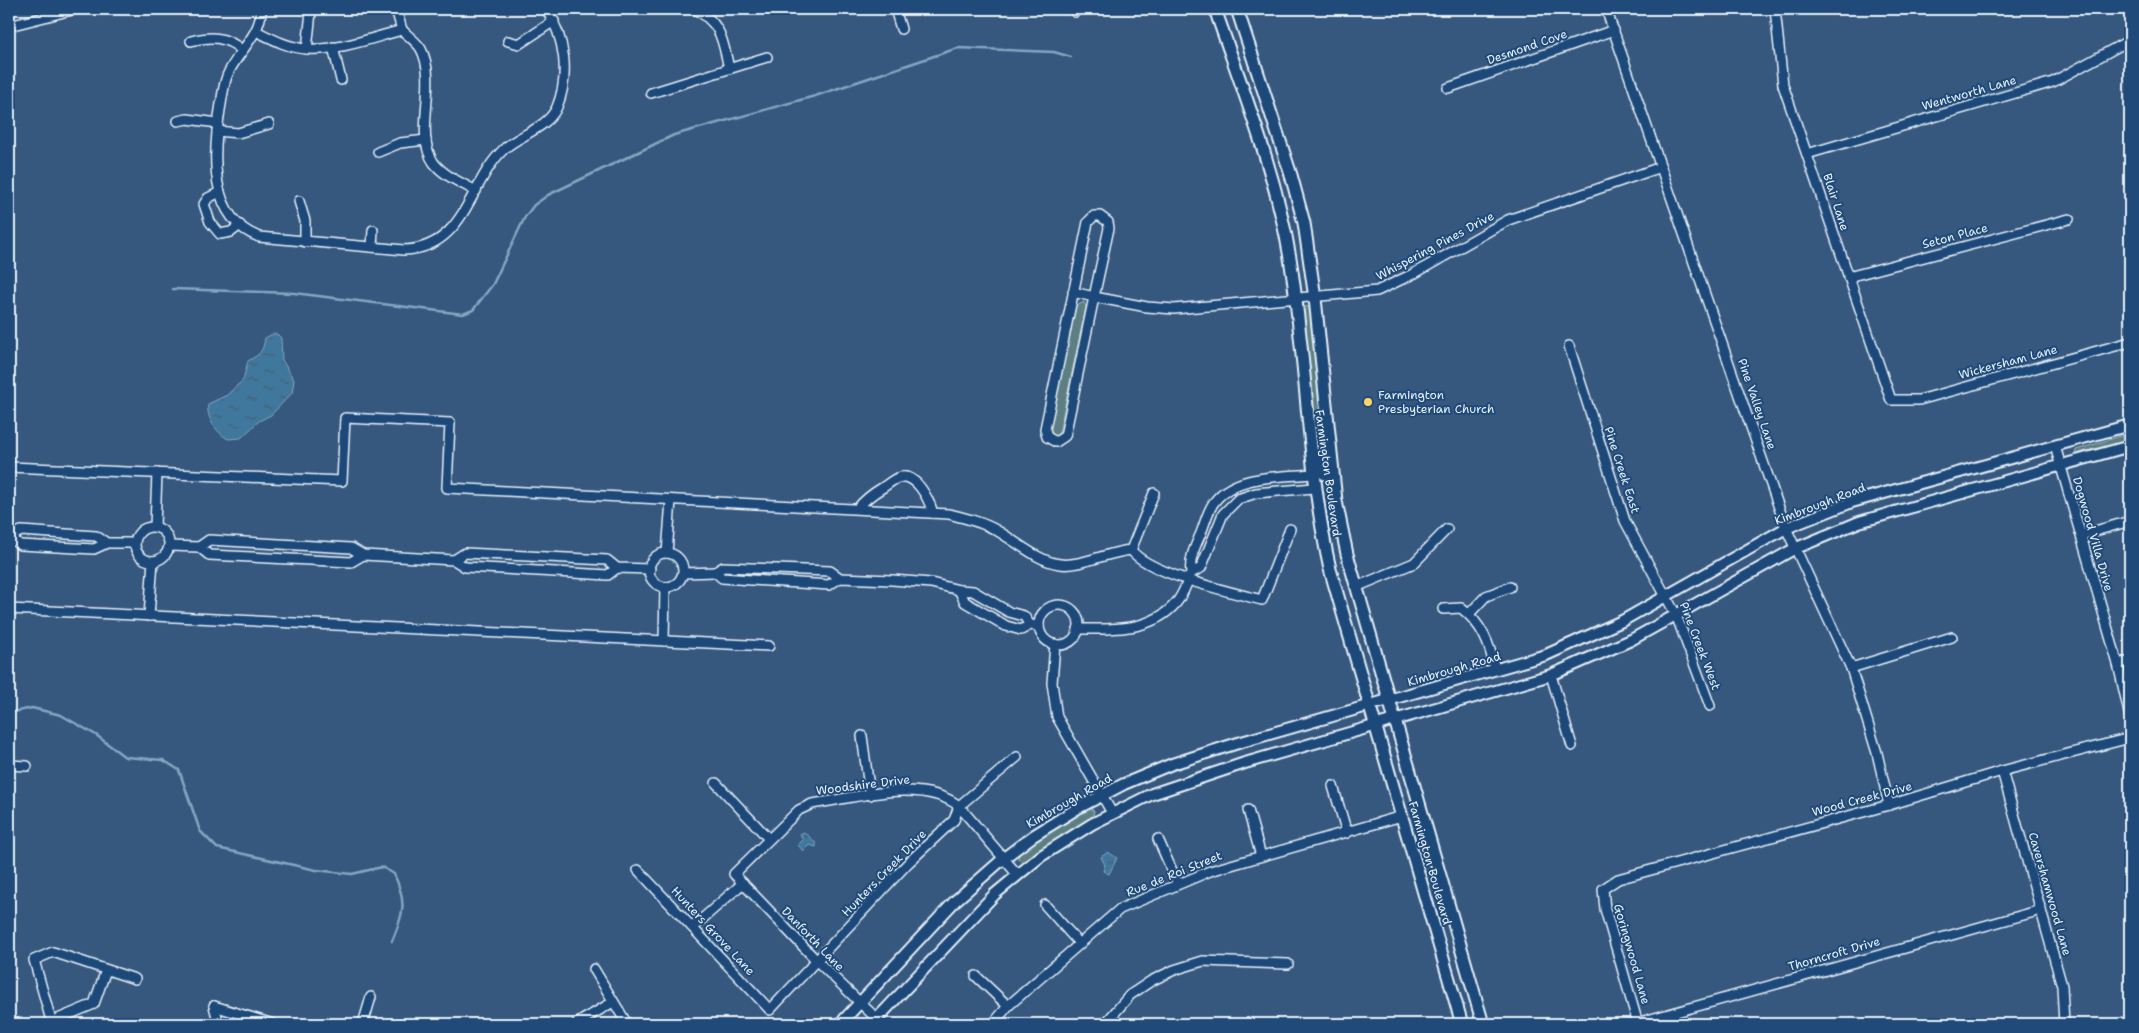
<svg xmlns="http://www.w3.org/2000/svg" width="2139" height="1033" font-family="'Shantell Sans',sans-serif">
  <defs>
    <pattern id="water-ripples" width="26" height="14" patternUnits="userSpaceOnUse" patternTransform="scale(1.25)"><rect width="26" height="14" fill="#40779c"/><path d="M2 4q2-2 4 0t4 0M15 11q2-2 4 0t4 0" fill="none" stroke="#436073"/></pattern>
  </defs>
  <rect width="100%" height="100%" fill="#36587f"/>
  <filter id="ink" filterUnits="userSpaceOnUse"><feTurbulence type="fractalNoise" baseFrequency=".02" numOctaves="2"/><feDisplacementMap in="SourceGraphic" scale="10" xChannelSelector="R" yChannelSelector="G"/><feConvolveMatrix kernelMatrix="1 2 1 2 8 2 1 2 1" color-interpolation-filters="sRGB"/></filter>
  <g filter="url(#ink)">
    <g fill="#5d7f84" stroke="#a2b8be">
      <path d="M1084 302 1086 307 1059 433 1054 437 1051 435 1049 430 1076 306Z"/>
      <path d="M1304 306 1308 307 1310 311 1326 463 1324 466 1320 463 1308 387 1301 308Z"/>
      <path d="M2130 433V440L2075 454 2076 450Z"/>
      <path d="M1088 808 1094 811 1093 816 1024 862 1018 860 1019 853Z"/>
    </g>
    <g fill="url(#water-ripples)" stroke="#83a8c1">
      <path d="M273 334H277L281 338 282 360 294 380 292 393 271 415 259 421 241 438 228 439C216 432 206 418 208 404L227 395 243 380 248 361C260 354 263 352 265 338Z"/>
      <path d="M804 832 816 843V847L809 845 803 851 798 845 803 840 800 834Z"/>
      <path d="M1108 852 1117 858 1109 874 1103 871 1105 865 1101 857Z"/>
    </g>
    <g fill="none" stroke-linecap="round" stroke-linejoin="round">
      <g stroke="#83a8c1" stroke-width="2.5">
        <path d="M173 289 294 293 463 314 473 310 493 284 525 217 534 205 548 195 674 135 815 96 958 48 1054 52 1071 57"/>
        <path d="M9 713 32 708 61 715 96 735 125 757 163 760 179 770 200 831 217 848 316 870 352 874 382 867 394 874C407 902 404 913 392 941"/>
      </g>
      <g stroke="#e8f1f8" stroke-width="12">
        <g id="minor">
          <path d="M261 9C262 34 236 53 227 76 223 87 222 99 220 110 213 153 208 218 259 237L404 250C466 248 468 183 504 149 519 135 548 128 557 107 570 75 565 37 546 9"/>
          <path d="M396 9 402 30"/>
          <path d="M695 9C723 25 722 40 729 68"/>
          <path d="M895 9 901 29"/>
          <path d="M1074 9 1075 12"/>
          <path d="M1606 9 1786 528 1851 668 1877 753 1889 805"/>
          <path d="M1775 9 1783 85 1891 400H1919L2130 342"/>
          <path d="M9 26 76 9"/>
          <path d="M256 31C272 39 289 48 307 49 338 51 372 38 402 30 408 36 417 42 421 49 439 83 413 134 434 163 444 176 462 183 476 191"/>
          <path d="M191 41C211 36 225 36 242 50"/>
          <path d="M508 41 519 44 554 21"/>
          <path d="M333 47 341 80"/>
          <path d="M307 49 311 12"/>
          <path d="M1448 88 1614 30"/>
          <path d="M651 93 767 57"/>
          <path d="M178 121 187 119 218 123"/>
          <path d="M217 131 238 133 269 124"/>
          <path d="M378 152 400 143 426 140"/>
          <path d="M1807 154 2053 82 2130 40"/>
          <path d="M220 192 208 198 204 204 210 222 220 234 231 232 240 225"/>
          <path d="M299 201 305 221V242"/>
          <path d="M372 247 373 230"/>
          <path d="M1848 277 2069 219"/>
          <path d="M1073 292 1094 297 1109 228 1108 222 1100 216H1094L1088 222 1045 429 1047 437 1056 442 1065 436 1094 297 1147 307 1174 309 1377 291 1415 273 1508 220 1661 167"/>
          <path d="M1569 346 1625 521 1676 615 1710 706"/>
          <path d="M2055 446 2118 664 2130 717"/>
          <path d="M9 467 342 481 345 418 450 423 447 488 949 514C965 518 982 522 996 530 1016 541 1037 561 1060 564 1079 567 1108 552 1131 550"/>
          <path d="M1313 474C1282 477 1236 474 1215 501 1208 509 1205 523 1201 533 1195 547 1189 558 1191 573L1201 568 1223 514 1238 499 1256 493 1314 488"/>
          <path d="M858 508C865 499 872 494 882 488 887 485 892 480 898 478 916 471 929 500 933 513"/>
          <circle cx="152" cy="544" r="17"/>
          <path d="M155 527 157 473"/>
          <path d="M2081 535 2130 521"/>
          <path d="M107 543 96 536 21 531 10 537 20 545 94 549 107 543H135"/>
          <path d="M170 546 199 547"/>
          <path d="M1131 550C1149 574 1231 592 1262 600L1290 529"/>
          <path d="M1131 550 1154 493"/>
          <path d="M667 553 671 500"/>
          <circle cx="666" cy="570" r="17"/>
          <path d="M363 555 351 562 209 555 199 547 209 540 351 548 363 555 454 560"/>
          <path d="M617 568 608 575 465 567 454 560 465 553 607 560 617 568 650 569"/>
          <path d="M683 573 715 572"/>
          <path d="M840 578 830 571 723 567 715 572 722 578 829 585 840 578 892 580 931 583 959 590"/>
          <path d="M1356 587 1414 563 1447 529"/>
          <circle cx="1059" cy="625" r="20"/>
          <path d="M9 609 769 646"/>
          <path d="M1443 609 1461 608C1482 624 1490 644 1495 670"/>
          <path d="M1469 614 1486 596 1510 587"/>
          <path d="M149 616 153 561"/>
          <path d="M1030 625 1024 616 1009 612 973 591 959 590 965 602 1006 626 1021 630 1030 625 1039 626"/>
          <path d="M1078 629C1112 629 1151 632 1176 603 1183 595 1186 585 1190 576"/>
          <path d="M664 641 665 587"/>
          <path d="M1055 644 1052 683 1057 717 1112 813"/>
          <path d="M2118 664 2130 661"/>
          <path d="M1851 668 1952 637"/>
          <path d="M1551 675 1572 746"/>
          <path d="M862 736 870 795"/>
          <path d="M9 765 27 766"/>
          <path d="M2002 771 2062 986 2064 1024"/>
          <path d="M716 783 769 839"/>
          <path d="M1333 786 1347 833"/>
          <path d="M1248 810 1261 856"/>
          <path d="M1158 839 1178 884"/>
          <path d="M638 870 770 1010 909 862 954 820 959 806 1017 757"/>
          <path d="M1045 905 1079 943"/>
          <path d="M693 927 743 883"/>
          <path d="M594 969 627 1024"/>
          <path d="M976 976 1008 1006"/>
          <path d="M214 1006 273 1024"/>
          <path d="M214 1006 219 1024"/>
          <path d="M877 1019 818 962 734 874 799 810 812 804C856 798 921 777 959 806L1017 874"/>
          <path d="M51 1022 94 1004 106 970"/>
          <path d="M52 1024 34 960 53 952 135 979"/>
          <path d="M363 1024 371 997"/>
          <path d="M576 1024 613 1002"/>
          <path d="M993 1024 1008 1006 1120 909 1210 871 1402 816"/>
          <path d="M1105 1024 1130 995 1151 981 1174 970 1203 961 1288 964"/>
          <path d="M1633 1024 2041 910"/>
          <path d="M1638 1024 1605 909 1603 889 1618 879 1889 805 2002 771 2130 738"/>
        </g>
      </g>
      <g stroke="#e8f1f8" stroke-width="14">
        <g id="tertiary">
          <path d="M840 1024 955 901 1004 858 1033 836 1078 808 1124 784 1172 764 1238 743 1546 655 1622 621 1786 528 1852 502 2130 425"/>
          <path d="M872 1024 995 894 1041 856 1092 824 1152 794 1245 763 1551 675 1631 640 1794 549 1859 522 2130 446"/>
        </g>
      </g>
      <g stroke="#e8f1f8" stroke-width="15">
        <g id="secondary">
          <path d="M1215 9C1243 91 1276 173 1290 258 1307 362 1307 467 1330 569L1462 1024"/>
          <path d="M1237 9 1291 175 1304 223 1315 298 1336 501 1347 554 1483 1024"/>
          <path d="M1317 455 1320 469 1325 474"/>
        </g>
      </g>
      <use href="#minor" stroke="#1f4a7a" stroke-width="9"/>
      <use href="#tertiary" stroke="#1f4a7a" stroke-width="10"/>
      <use href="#secondary" stroke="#1f4a7a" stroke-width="11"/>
    </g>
  </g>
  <circle fill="#ffd166" stroke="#1f4a7a" stroke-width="2" cx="1368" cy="402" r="5"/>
  <g text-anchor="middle" stroke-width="4" stroke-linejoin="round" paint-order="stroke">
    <g font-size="12" fill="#e8f1f8" stroke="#1f4a7a">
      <text transform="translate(1527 47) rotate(-19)" y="4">Desmond Cove</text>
      <text transform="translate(1969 93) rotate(-16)" y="4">Wentworth Lane</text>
      <text transform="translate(1836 202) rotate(72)" y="4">Blair Lane</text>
      <text transform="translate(1955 236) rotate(-15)" y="4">Seton Place</text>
      <text transform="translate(1435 246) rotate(-28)" y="4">Whispering Pines Drive</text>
      <text transform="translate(2008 362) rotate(-15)" y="4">Wickersham Lane</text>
      <text transform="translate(1757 404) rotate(71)" y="4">Pine Valley Lane</text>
      <text transform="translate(1622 470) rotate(72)" y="4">Pine Creek East</text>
      <text transform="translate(1328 473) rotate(82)" y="4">Farmington Boulevard</text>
      <text transform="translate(1820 504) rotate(-21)" y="4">Kimbrough Road</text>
      <text transform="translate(2093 534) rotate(74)" y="4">Dogwood Villa Drive</text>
      <text transform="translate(1700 646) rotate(69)" y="4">Pine Creek West</text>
      <text transform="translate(1454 669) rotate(-16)" y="4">Kimbrough Road</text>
      <text transform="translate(863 785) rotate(-7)" y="4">Woodshire Drive</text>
      <text transform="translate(1862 799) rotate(-15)" y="4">Wood Creek Drive</text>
      <text transform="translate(1069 801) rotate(-30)" y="4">Kimbrough Road</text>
      <text transform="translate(1430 863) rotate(74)" y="4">Farmington Boulevard</text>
      <text transform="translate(884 873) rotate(-46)" y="4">Hunters Creek Drive</text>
      <text transform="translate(1174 874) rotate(-22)" y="4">Rue de Roi Street</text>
      <text transform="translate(2050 894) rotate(74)" y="4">Cavershamwood Lane</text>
      <text transform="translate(713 931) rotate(47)" y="4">Hunters Grove Lane</text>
      <text transform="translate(813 939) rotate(46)" y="4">Danforth Lane</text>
      <text transform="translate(1632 954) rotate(74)" y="4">Goringwood Lane</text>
      <text transform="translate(1834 954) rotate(-16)" y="4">Thorncroft Drive</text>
    </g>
    <g font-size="12" fill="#e8f1f8" stroke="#1f4a7a" text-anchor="start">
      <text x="1378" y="399">Farmington<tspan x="1378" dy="14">Presbyterian Church</tspan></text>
    </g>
  </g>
  <rect width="2139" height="1033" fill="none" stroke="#1f4a7a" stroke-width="30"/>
  <rect x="15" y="15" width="2109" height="1003" fill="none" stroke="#e8f1f8" stroke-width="2" filter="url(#ink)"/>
</svg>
